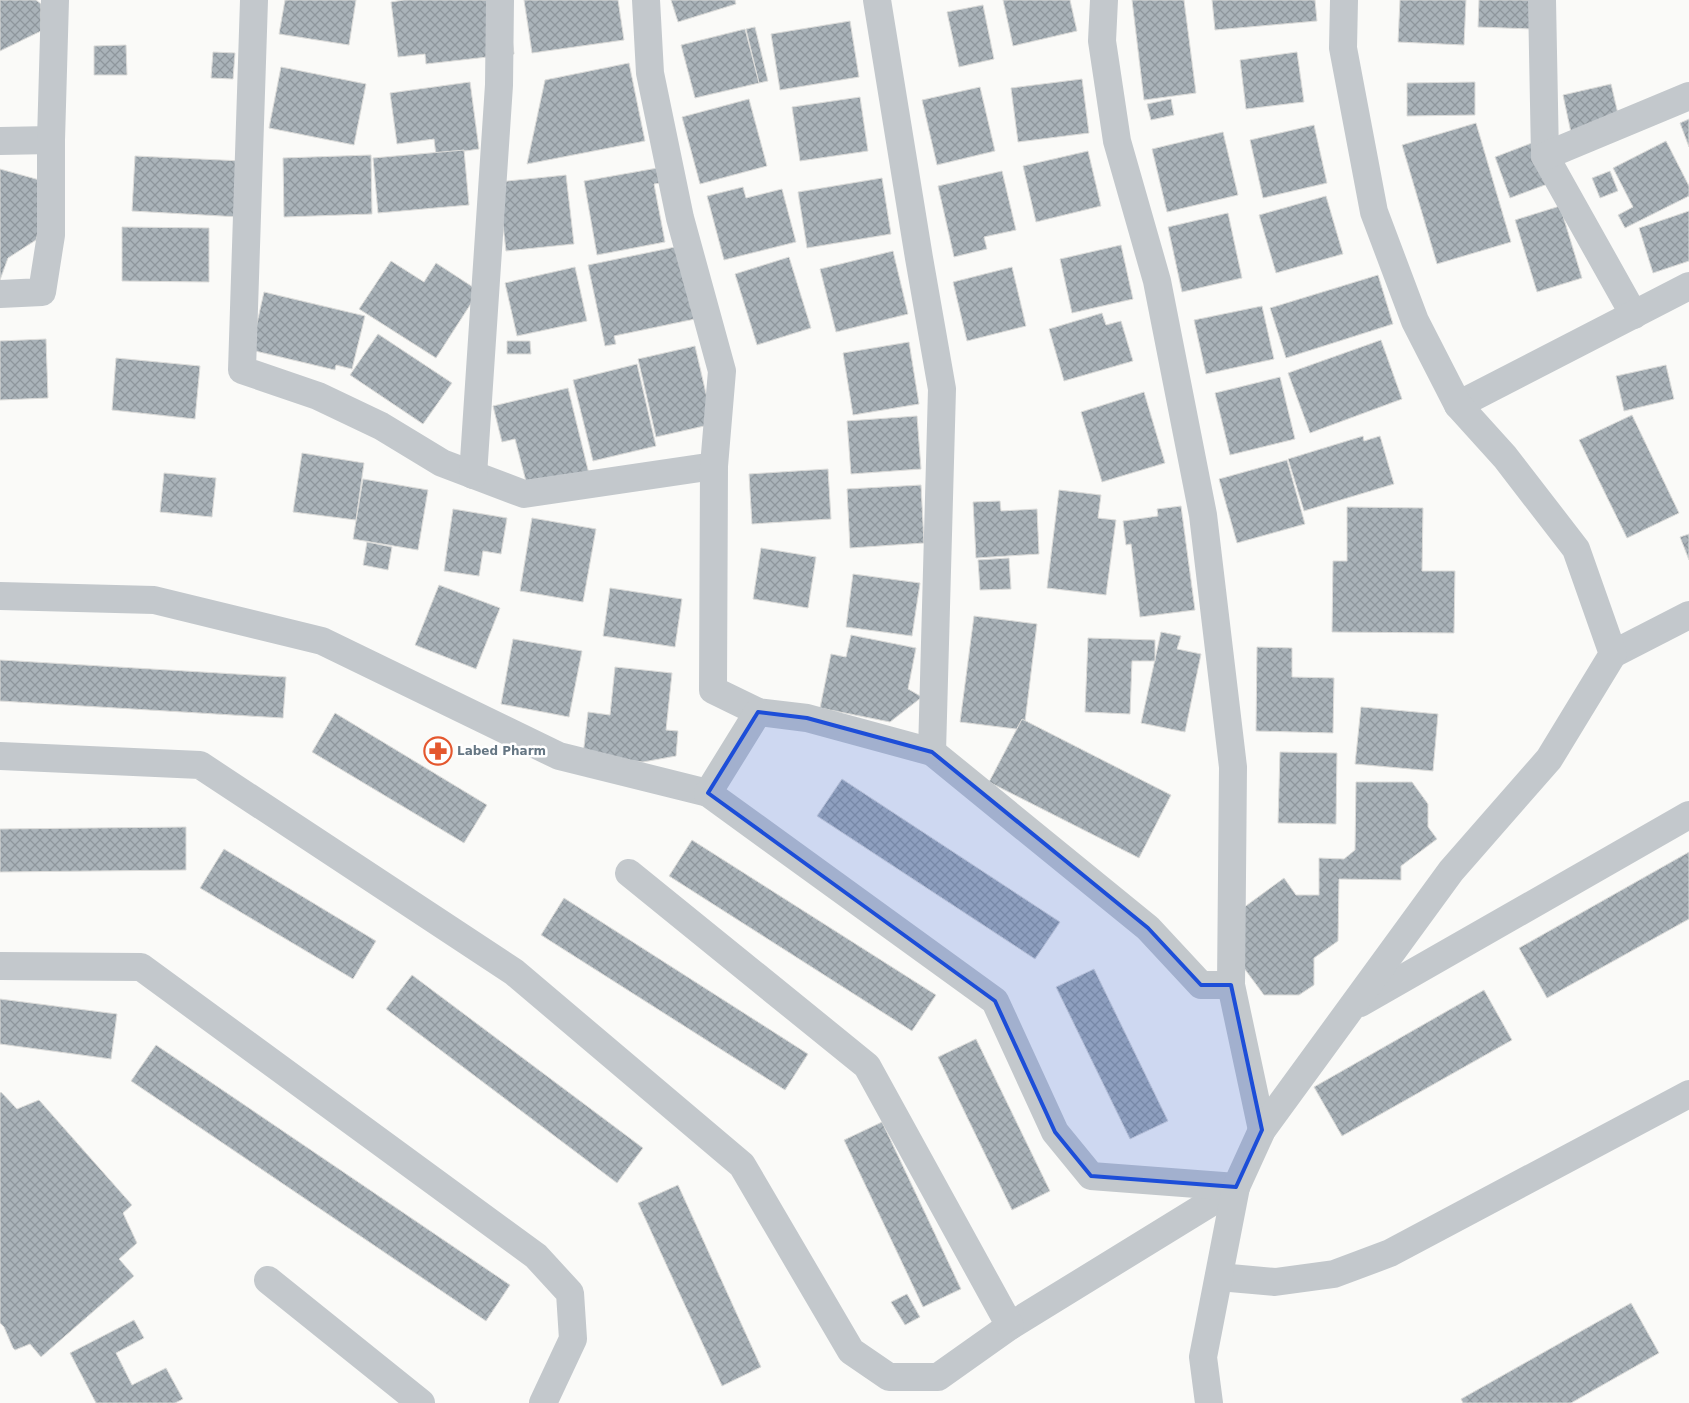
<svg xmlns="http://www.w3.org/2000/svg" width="1689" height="1403" font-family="'DejaVu Sans',sans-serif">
  <defs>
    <pattern id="building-cross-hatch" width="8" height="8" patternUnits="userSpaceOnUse" patternTransform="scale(1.25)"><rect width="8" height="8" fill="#aab3b9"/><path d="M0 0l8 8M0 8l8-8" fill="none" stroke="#8e969c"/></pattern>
  </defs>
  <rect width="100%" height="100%" fill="#fafaf8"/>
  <g fill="url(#building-cross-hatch)" stroke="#dcdcda">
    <path d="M0 0H36L41 4V31L0 51Z"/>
    <path d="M285 0H356L349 45 279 34Z"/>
    <path d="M404 0H488L508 7 514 54 426 64 425 54 398 57 391 2Z"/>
    <path d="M524 0H618L624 40 532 53Z"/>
    <path d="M671 0H735L736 4 678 22Z"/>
    <path d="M1003 0H1070L1077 31 1013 46Z"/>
    <path d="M1132 0H1184L1196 93 1144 100Z"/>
    <path d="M1212 0H1315L1317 21 1215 30Z"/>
    <path d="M1400 0H1466L1464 45 1398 42Z"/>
    <path d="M1479 0H1533L1532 29 1478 27Z"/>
    <path d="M983 5 994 59 959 67 947 12Z"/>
    <path d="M850 21 859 77 780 90 771 34Z"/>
    <path d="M755 27 768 81 759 83 746 29Z"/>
    <path d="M745 29 759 83 695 98 681 45Z"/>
    <path d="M126 45 127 75H94V46Z"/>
    <path d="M213 52 235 53 233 79 211 78Z"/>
    <path d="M1297 52 1304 102 1246 109 1240 60Z"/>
    <path d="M629 63 645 141 527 164 545 80Z"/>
    <path d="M281 67 366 84 354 145 269 128Z"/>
    <path d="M1082 79 1089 133 1018 142 1011 88Z"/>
    <path d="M470 82 479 149 436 155 434 139 397 144 390 93Z"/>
    <path d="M1475 82V115L1407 116V83Z"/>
    <path d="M1611 84 1622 131 1573 142 1563 95Z"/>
    <path d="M980 87 995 151 937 165 922 100Z"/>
    <path d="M860 97 868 151 800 161 792 107Z"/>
    <path d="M749 99 767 166 700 184 682 117Z"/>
    <path d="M1171 99 1174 115 1151 120 1147 104Z"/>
    <path d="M1689 119V147L1680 123Z"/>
    <path d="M1476 123 1511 242 1437 264 1402 145Z"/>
    <path d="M1314 125 1327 183 1263 198 1250 140Z"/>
    <path d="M1223 132 1238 195 1167 212 1152 149Z"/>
    <path d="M1537 141 1553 182 1510 198 1495 157Z"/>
    <path d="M1666 141 1689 186V196L1625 228 1618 215 1633 207 1613 168Z"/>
    <path d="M464 150 469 205 378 213 373 158Z"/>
    <path d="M1088 151 1101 206 1036 222 1023 166Z"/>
    <path d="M371 155 372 214 284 217 283 158Z"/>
    <path d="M135 156 243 161 240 217 132 211Z"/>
    <path d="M669 166 672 181 654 184 665 242 597 255 584 181Z"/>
    <path d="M0 169 43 181 44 213 36 240 8 258 0 280Z"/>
    <path d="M1002 171 1016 230 984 237 987 249 954 257 938 186Z"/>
    <path d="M1610 171 1618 191 1600 198 1592 178Z"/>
    <path d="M566 175 574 244 506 251 498 182Z"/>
    <path d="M882 178 891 234 807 248 798 192Z"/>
    <path d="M743 187 746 198 782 189 796 242 724 260 707 196Z"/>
    <path d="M1326 196 1343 254 1276 273 1259 215Z"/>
    <path d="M1560 206 1582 278 1537 292 1515 220Z"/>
    <path d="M1689 211V261L1653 273 1639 228Z"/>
    <path d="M1228 213 1242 278 1182 292 1168 227Z"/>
    <path d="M122 227 209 228V282L122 281Z"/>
    <path d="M1121 245 1133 299 1072 313 1060 259Z"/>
    <path d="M680 246 695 319 614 336 616 344 605 346 588 265Z"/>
    <path d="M893 251 908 314 836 332 820 269Z"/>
    <path d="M789 257 811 328 757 345 735 274Z"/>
    <path d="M391 261 424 282 436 263 479 291 436 358 359 309Z"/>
    <path d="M575 267 587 321 517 336 505 283Z"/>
    <path d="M1012 267 1026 326 967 341 953 282Z"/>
    <path d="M1378 275 1393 324 1286 358 1270 308Z"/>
    <path d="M264 292 365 316 352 369 336 365 335 370 251 350Z"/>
    <path d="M1262 306 1274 359 1206 374 1194 320Z"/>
    <path d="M1102 313 1106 325 1121 321 1133 361 1064 381 1049 329Z"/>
    <path d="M378 334 452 383 423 424 350 375Z"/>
    <path d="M46 339 48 398 0 400V341Z"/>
    <path d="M1381 340 1402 399 1310 433 1288 373Z"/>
    <path d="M507 341H530L531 354H507Z"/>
    <path d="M909 342 919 404 853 415 843 353Z"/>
    <path d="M695 346 713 424 656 437 638 359Z"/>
    <path d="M116 358 200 366 195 419 112 410Z"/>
    <path d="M637 364 656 446 593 461 573 380Z"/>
    <path d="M1666 365 1674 399 1624 411 1616 376Z"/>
    <path d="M1280 377 1295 439 1230 455 1215 393Z"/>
    <path d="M568 388 590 478 529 493 515 439 502 442 493 406Z"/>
    <path d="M1144 392 1165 463 1102 482 1081 412Z"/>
    <path d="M1632 415 1679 513 1627 538 1579 440Z"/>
    <path d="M917 416 921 469 851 474 847 421Z"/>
    <path d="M1363 436 1364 441 1380 436 1394 484 1304 511 1288 459Z"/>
    <path d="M302 453 364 463 356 520 293 512Z"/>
    <path d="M1287 460 1305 524 1237 543 1219 479Z"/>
    <path d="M828 469 831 519 752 524 749 474Z"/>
    <path d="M164 473 216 478 212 517 160 512Z"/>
    <path d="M363 479 428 490 418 550 353 539Z"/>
    <path d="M921 485 924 543 850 548 847 489Z"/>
    <path d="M1059 490 1101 495 1098 518 1116 520 1106 595 1047 588Z"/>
    <path d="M1000 501 1001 511 1037 509 1039 554 976 558 973 502Z"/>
    <path d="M1181 506 1195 610 1140 617 1131 544 1126 545 1123 521 1158 516 1157 509Z"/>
    <path d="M1347 507 1423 508 1422 571H1455L1454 633 1332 632 1333 561H1347Z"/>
    <path d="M453 509 507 518 501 554 483 551 479 576 444 571Z"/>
    <path d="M532 518 596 529 583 602 520 591Z"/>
    <path d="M1689 534V560L1680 537Z"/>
    <path d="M367 542 392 547 388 570 363 565Z"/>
    <path d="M761 548 816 557 808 608 753 599Z"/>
    <path d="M1009 558 1011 589 980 590 978 560Z"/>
    <path d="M853 574 920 583 912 636 846 627Z"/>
    <path d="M439 585 500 608 476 669 415 645Z"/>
    <path d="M610 588 682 599 675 647 603 636Z"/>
    <path d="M974 616 1037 624 1024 730 960 722Z"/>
    <path d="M1161 632 1181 636 1177 649 1201 654 1185 732 1141 723Z"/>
    <path d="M851 635 916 648 908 689 922 697 890 722 820 708 831 654 846 657Z"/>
    <path d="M1088 638 1155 640V661H1132L1130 714 1085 712Z"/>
    <path d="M513 639 582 651 569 717 501 704Z"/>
    <path d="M1257 647 1292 648V677L1334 678 1333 733 1256 731Z"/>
    <path d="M0 660 286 677 283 718 0 701Z"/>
    <path d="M615 667 672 673 666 730 678 731 676 756 643 762 583 755 588 712 610 715Z"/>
    <path d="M1361 707 1438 714 1433 771 1355 764Z"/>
    <path d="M335 713 487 805 464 843 312 752Z"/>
    <path d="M1022 719 1171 795 1139 858 989 782Z"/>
    <path d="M1280 752 1337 753 1336 824 1278 823Z"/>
    <path d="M842 779 1060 922 1035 959 817 816Z"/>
    <path d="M1356 782H1412L1428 804V827L1437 839 1401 866V880L1339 879 1338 941 1314 958V985L1299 995H1264L1238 960 1239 911 1284 878 1296 895H1319V858L1344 859 1355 850Z"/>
    <path d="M186 827V870L0 872V829Z"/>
    <path d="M692 840 936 995 912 1031 669 876Z"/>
    <path d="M224 849 376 941 353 979 200 888Z"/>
    <path d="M1689 852V919L1547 998 1519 948Z"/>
    <path d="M564 898 808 1054 785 1090 541 935Z"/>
    <path d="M1094 969 1168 1121 1130 1139 1056 987Z"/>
    <path d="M412 975 643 1148 617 1183 386 1009Z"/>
    <path d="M1484 990 1512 1040 1342 1136 1314 1087Z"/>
    <path d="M0 999 117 1014 111 1059 0 1044Z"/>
    <path d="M976 1039 1050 1191 1012 1210 938 1057Z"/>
    <path d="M156 1045 510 1285 486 1321 131 1081Z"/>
    <path d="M1 1092 17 1109 39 1100 132 1205 123 1213 137 1243 119 1259 134 1276 41 1357 30 1344 15 1350 13 1348 4 1327 0 1323V1093Z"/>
    <path d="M882 1122 961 1289 923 1307 844 1140Z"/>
    <path d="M678 1185 761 1367 722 1386 638 1203Z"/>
    <path d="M907 1294 920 1317 905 1325 891 1302Z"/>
    <path d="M1631 1303 1659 1353 1571 1403H1463L1461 1399Z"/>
    <path d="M134 1320 144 1338 116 1353 132 1385 166 1368 183 1399 175 1403H96L70 1353Z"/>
  </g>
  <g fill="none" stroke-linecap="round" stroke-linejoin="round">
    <g stroke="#c3c8cc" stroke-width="28">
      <path d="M254 0 242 370 318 396 381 426 442 463 524 494 714 466"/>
      <path d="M646 0 650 73 680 218 722 371 714 466 713 690 758 712 807 718 932 752 1148 928 1201 985H1231"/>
      <path d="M877 0 919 258 942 389 932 752"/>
      <path d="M1104 0 1102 41 1117 141 1157 281 1203 515 1233 767 1231 985 1262 1130"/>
      <path d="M1542 0 1545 156 1634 315"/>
      <path d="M0 141 51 140"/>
      <path d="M1545 156 1689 96"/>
      <path d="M0 294 42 292 51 235V140L55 0"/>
      <path d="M1458 405 1689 286"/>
      <path d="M473 475 499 85 500 0"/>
      <path d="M0 596 154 600 322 641 559 756 708 793 758 712"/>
      <path d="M1613 654 1689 615"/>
      <path d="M0 756 200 765 514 972 742 1165 851 1351 889 1377H938L1010 1326 1236 1187"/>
      <path d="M708 793 995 1001 1055 1132 1091 1176 1236 1187"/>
      <path d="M629 873 867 1066 1010 1326"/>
      <path d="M0 966 141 967 536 1256 570 1293 573 1339 543 1403"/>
      <path d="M1360 1003 1689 815"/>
      <path d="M1219 1277 1275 1282 1334 1274 1390 1253 1689 1094"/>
      <path d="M268 1280 421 1403"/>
      <path d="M1209 1403 1203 1357 1236 1187 1262 1130 1451 871 1549 759 1613 654 1576 549 1505 457 1458 405 1415 321 1374 212 1343 48 1344 0"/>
    </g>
  </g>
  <path fill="#1d4ed8" fill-opacity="0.2" stroke="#1d4ed8" stroke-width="4" stroke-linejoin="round" d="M758 712 807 718 932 752 1148 928 1201 985H1231L1262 1130 1236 1187 1091 1176 1055 1132 995 1001 708 793Z"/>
  <defs>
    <g id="pharmacy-ring" transform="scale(1.4375)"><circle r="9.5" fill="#fff" stroke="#e4572e" stroke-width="1.5"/><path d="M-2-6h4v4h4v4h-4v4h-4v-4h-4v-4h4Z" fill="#e4572e"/></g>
  </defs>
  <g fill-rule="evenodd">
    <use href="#pharmacy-ring" x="438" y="751"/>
  </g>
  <g text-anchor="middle" stroke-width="5" stroke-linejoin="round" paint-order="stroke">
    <g font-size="12" font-weight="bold" fill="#657683" stroke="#fff" text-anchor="start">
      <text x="457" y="755">Labed Pharm</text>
    </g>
  </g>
</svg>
